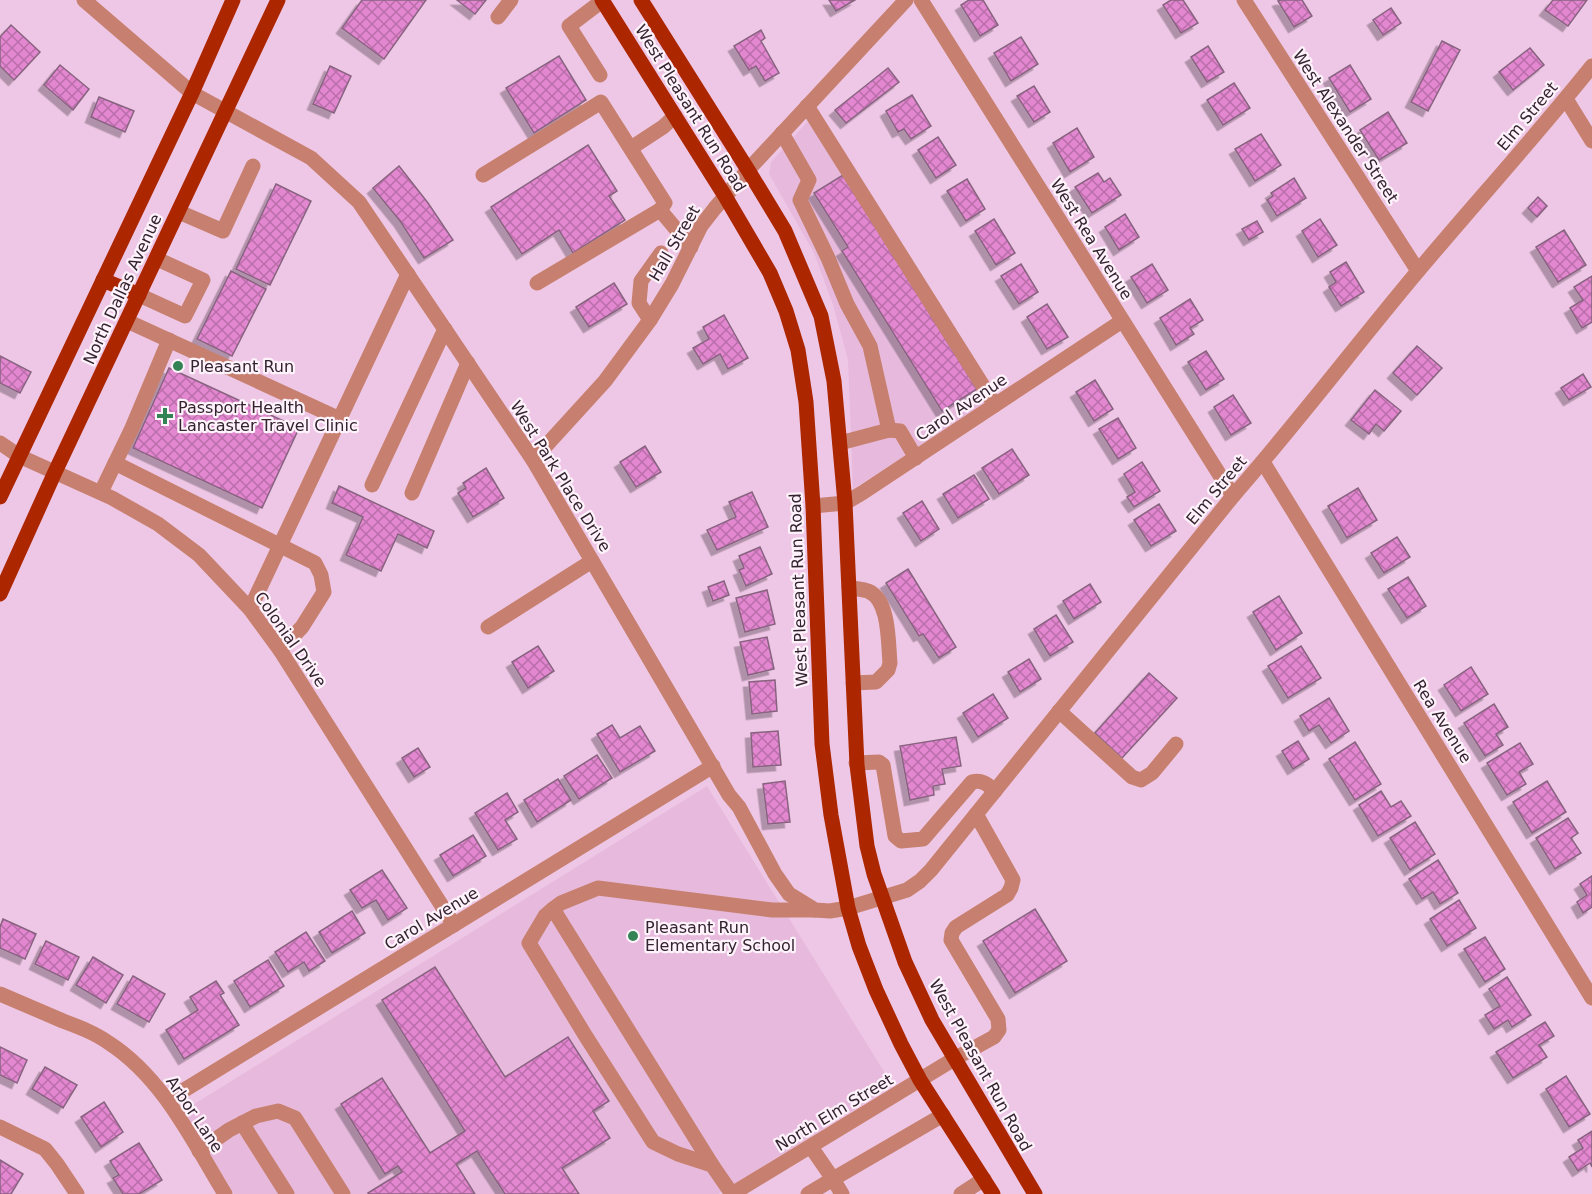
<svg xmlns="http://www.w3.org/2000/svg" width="1592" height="1194" font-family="'DejaVu Sans',sans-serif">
  <defs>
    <pattern id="building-cross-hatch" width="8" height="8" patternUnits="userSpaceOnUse" patternTransform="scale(1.5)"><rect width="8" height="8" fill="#e387d1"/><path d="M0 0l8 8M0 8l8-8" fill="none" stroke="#b96eaa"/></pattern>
    <filter id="shadow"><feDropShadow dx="-5.5" dy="5.5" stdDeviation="0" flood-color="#0004"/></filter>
  </defs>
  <rect width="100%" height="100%" fill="#efc7e6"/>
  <g fill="#e7badd">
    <path d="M818 110 998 396 853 489 848 360 833 305 814 253 769 174 771 162Z"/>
    <path d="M707 786 893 1086 718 1194H234L183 1111Z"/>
  </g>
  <g fill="url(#building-cross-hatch)" stroke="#886480" stroke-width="1.5" filter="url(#shadow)">
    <path d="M362 0H426L384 59 342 28Z"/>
    <path d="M457 0H486L475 14Z"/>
    <path d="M829 0H855L836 11Z"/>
    <path d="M969 0H983L998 25 980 36 961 5Z"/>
    <path d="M1171 0H1183L1198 23 1181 33 1163 5Z"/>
    <path d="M1281 0H1302L1312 16 1294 27 1278 1Z"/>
    <path d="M1553 0H1587L1568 26 1545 10Z"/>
    <path d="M1391 8 1401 23 1383 35 1373 20Z"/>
    <path d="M11 25 40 52 14 80 0 66V37Z"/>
    <path d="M761 30 765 38 761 41 779 73 765 81 756 66 749 70 734 46Z"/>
    <path d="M1021 37 1038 64 1011 81 994 53Z"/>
    <path d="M1442 41 1460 50 1428 111 1411 102Z"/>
    <path d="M1208 46 1224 72 1207 82 1191 57Z"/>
    <path d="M1530 48 1544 65 1513 90 1499 72Z"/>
    <path d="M559 56 586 100 534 133 506 88Z"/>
    <path d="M60 65 89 89 73 110 44 85Z"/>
    <path d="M1350 65 1371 99 1350 112 1329 78Z"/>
    <path d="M330 66 351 76 334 113 313 104Z"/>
    <path d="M888 68 899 82 846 123 835 110Z"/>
    <path d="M1234 83 1250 108 1223 125 1207 100Z"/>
    <path d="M1034 86 1050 112 1034 122 1017 96Z"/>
    <path d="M912 95 931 126 911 139 904 129 898 132 886 111Z"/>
    <path d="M99 97 134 111 125 132 91 117Z"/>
    <path d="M1388 112 1407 143 1379 160 1360 130Z"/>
    <path d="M1077 128 1094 157 1070 172 1053 143Z"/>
    <path d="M1261 134 1281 165 1255 181 1235 149Z"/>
    <path d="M938 137 956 165 936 178 918 150Z"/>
    <path d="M588 145 617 191 609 196 625 220 573 253 559 230 522 254 491 207Z"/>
    <path d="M399 166 428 203 453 240 424 258 400 221 373 188Z"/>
    <path d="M1098 173 1104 182 1110 178 1121 195 1092 213 1075 187Z"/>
    <path d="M843 175 977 389 942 411 842 251 848 247 814 193Z"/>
    <path d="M1294 178 1306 198 1277 216 1267 200 1273 196 1271 193Z"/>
    <path d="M967 179 985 209 966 221 947 191Z"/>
    <path d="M276 184 311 201 270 285 236 269Z"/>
    <path d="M1538 197 1547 206 1537 217 1528 208Z"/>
    <path d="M1125 214 1139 237 1119 250 1105 227Z"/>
    <path d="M994 219 1015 253 996 265 975 231Z"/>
    <path d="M1320 219 1337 245 1318 257 1302 231Z"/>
    <path d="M1257 221 1263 232 1249 240 1242 229Z"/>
    <path d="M1564 230 1586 265 1558 282 1536 247Z"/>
    <path d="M1346 262 1364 292 1341 306 1329 287 1336 282 1330 272Z"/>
    <path d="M1021 264 1038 292 1019 304 1001 276Z"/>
    <path d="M1152 264 1168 290 1147 303 1131 277Z"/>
    <path d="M231 271 266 289 232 356 197 339Z"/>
    <path d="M1592 276V322L1582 328 1570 308 1583 300 1574 287Z"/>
    <path d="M614 283 627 304 589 327 576 307Z"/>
    <path d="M1190 299 1203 320 1190 328 1194 334 1176 345 1160 318Z"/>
    <path d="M1047 304 1068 337 1047 349 1027 317Z"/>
    <path d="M724 315 748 358 728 369 720 354 703 364 693 348 709 339 703 327Z"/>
    <path d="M1417 346 1442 368 1417 395 1393 373Z"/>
    <path d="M1206 351 1224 379 1206 390 1188 362Z"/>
    <path d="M0 356 31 372 20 393 0 383Z"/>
    <path d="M169 368 299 428 262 508 133 448Z"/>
    <path d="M1583 374 1591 387 1569 400 1561 388Z"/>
    <path d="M1095 380 1113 409 1094 421 1076 392Z"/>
    <path d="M1375 390 1401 411 1384 431 1376 424 1369 434 1351 420Z"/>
    <path d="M1233 395 1251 423 1231 435 1214 407Z"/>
    <path d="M1118 418 1136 448 1118 459 1099 429Z"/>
    <path d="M645 446 661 472 636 487 620 462Z"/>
    <path d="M1012 449 1029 475 999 494 982 468Z"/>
    <path d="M1142 462 1160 491 1134 507 1127 497 1135 492 1124 474Z"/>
    <path d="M486 468 504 498 473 517 458 493 466 488 463 483Z"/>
    <path d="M974 475 989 499 958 518 943 494Z"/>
    <path d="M339 486 434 531 427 548 398 534 381 571 346 555 363 517 332 503Z"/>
    <path d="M1358 488 1377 520 1347 538 1328 506Z"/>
    <path d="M752 492 768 527 717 550 707 530 736 517 729 502Z"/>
    <path d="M922 501 939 529 921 541 903 513Z"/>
    <path d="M1159 504 1176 531 1151 546 1134 520Z"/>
    <path d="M1397 537 1410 557 1384 573 1371 553Z"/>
    <path d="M760 547 772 574 746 586 739 570 744 568 739 556Z"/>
    <path d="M908 569 956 647 939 658 923 634 919 636 886 583Z"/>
    <path d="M1408 577 1426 606 1407 618 1388 589Z"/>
    <path d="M724 581 729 595 713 601 708 587Z"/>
    <path d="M1090 584 1101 602 1074 619 1063 601Z"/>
    <path d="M767 590 775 624 745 632 736 598Z"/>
    <path d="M1279 596 1302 633 1276 650 1253 612Z"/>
    <path d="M1056 615 1073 642 1050 656 1034 629Z"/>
    <path d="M767 637 774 669 748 675 740 642Z"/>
    <path d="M538 646 554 671 528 688 512 662Z"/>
    <path d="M1301 646 1321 678 1288 698 1268 666Z"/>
    <path d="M1029 659 1041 679 1020 692 1008 672Z"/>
    <path d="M1471 667 1488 694 1461 711 1444 685Z"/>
    <path d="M1149 673 1177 698 1122 758 1095 733Z"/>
    <path d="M775 680 777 711 752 714 749 682Z"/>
    <path d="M993 694 1008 718 978 737 963 713Z"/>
    <path d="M1329 698 1349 731 1331 743 1319 725 1309 731 1300 716Z"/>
    <path d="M1494 704 1508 727 1496 734 1503 745 1485 756 1464 723Z"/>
    <path d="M612 725 620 738 640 726 655 751 620 772 597 734Z"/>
    <path d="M778 731 781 765 753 767 751 733Z"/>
    <path d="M956 737 961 766 942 769 945 784 933 786 934 795 910 800 900 746Z"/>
    <path d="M1298 741 1309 759 1293 769 1282 751Z"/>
    <path d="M1355 742 1381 784 1355 800 1329 759Z"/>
    <path d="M1520 743 1533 764 1519 772 1526 784 1507 795 1487 763Z"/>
    <path d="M418 748 430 767 414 777 402 758Z"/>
    <path d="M597 755 612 778 579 799 564 776Z"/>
    <path d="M558 779 571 800 537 822 524 800Z"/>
    <path d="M785 781 790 822 768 824 763 784Z"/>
    <path d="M1547 781 1566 812 1532 833 1513 802Z"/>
    <path d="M1381 791 1391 807 1401 801 1411 816 1378 836 1359 805Z"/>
    <path d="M507 793 518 812 505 820 517 839 498 850 475 813Z"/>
    <path d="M1568 818 1578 833 1571 838 1581 853 1555 869 1536 838Z"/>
    <path d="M1415 822 1435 854 1410 870 1390 838Z"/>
    <path d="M473 835 486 856 453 876 440 855Z"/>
    <path d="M1438 860 1458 893 1440 904 1433 892 1422 899 1409 879Z"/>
    <path d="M382 870 407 908 388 920 376 900 362 908 350 890Z"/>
    <path d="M1592 876V907L1583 913 1577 902 1587 895 1580 884Z"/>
    <path d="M1459 900 1476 928 1447 946 1430 919Z"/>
    <path d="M1035 909 1067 961 1015 993 983 941Z"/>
    <path d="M352 911 365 933 332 953 319 932Z"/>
    <path d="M3 919 36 934 25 959 0 948V927Z"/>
    <path d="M306 932 325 961 309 971 304 962 288 972 275 952Z"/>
    <path d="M1485 937 1505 969 1485 982 1464 949Z"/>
    <path d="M46 941 79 957 68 980 35 964Z"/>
    <path d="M93 957 123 975 106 1003 76 985Z"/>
    <path d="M268 960 284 986 250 1007 234 981Z"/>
    <path d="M435 967 505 1077 568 1037 609 1101 593 1111 610 1138 562 1168 579 1194H505L477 1151 456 1164 475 1194H369L368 1193 402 1172 398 1166 385 1174 341 1104 382 1078 430 1153 465 1131 382 1000Z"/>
    <path d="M133 976 165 994 149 1022 117 1004Z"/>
    <path d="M1507 977 1531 1015 1512 1027 1508 1020 1494 1029 1485 1015 1500 1006 1489 989Z"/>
    <path d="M216 981 224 993 220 995 239 1025 184 1059 166 1030 198 1010 190 997Z"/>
    <path d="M1545 1022 1554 1036 1539 1045 1547 1057 1513 1078 1496 1052Z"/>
    <path d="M0 1047 27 1060 17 1083 0 1075Z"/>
    <path d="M45 1067 77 1085 63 1108 32 1089Z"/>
    <path d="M1566 1076 1590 1114 1569 1127 1546 1089Z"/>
    <path d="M104 1102 123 1132 101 1147 81 1117Z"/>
    <path d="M1592 1131V1167L1590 1163 1578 1171 1569 1157 1583 1148 1578 1140Z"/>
    <path d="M139 1143 162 1180 139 1194H123L113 1178 119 1175 110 1161Z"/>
    <path d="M0 1160 23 1174 11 1194H0Z"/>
  </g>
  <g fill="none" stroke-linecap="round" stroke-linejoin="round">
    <g stroke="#c7806f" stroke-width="15">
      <path d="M84 0 192 93 311 158 359 202 533 460 729 795 739 807 775 874 789 894 815 910 830 911 848 908 907 890 920 881 931 870 1233 496C1297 423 1356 345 1418 271 1476 202 1536 136 1592 66"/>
      <path d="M921 0 1233 496"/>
      <path d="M1244 0 1418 271"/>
      <path d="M498 17 511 0"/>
      <path d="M600 75 569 26 602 1"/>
      <path d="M1566 99 1592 141"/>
      <path d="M807 106 995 405"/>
      <path d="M782 133 809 180 800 200 828 258 847 304 870 346 889 430"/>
      <path d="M631 148 663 127 675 116"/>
      <path d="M483 175 601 102 665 203 660 210 537 283"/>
      <path d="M660 210 691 247"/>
      <path d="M179 212 223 231 253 166"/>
      <path d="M139 295 185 316 203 280 157 259"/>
      <path d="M650 320 639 303 641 281 661 253"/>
      <path d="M127 321 340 419"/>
      <path d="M0 443 19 456 112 498 158 524 199 555 250 609 280 650 454 925"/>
      <path d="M840 443 889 430 900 431 916 458"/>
      <path d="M533 460 605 381 650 320 672 284 701 226 715 208 748 170 906 0"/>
      <path d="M1263 462 1592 998"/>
      <path d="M115 463 315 563 321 575 324 592 302 627 280 650"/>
      <path d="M372 485 445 329"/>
      <path d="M101 492 132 428 169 340"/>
      <path d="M412 493 468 363"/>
      <path d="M813 506 845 503 862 493 1122 321"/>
      <path d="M849 587C855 589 862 589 868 591 890 600 888 643 890 663L888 670 876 682 853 683"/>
      <path d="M250 609 408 274"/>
      <path d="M488 627 592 561"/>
      <path d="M1059 711 1132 777 1141 780 1152 773 1176 744"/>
      <path d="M856 763 879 762 883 765 895 836 901 841 923 839 972 782C982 779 988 785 995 791"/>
      <path d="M553 909 712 1165"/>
      <path d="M0 994C21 1003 42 1012 63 1021 79 1027 95 1033 109 1043 163 1078 192 1140 225 1194"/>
      <path d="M168 1100 713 766"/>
      <path d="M242 1123 287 1194"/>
      <path d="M0 1127 45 1149 57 1164 77 1194"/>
      <path d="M811 1147 833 1179 943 1115"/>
      <path d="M199 1151 229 1130 256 1116 278 1111 295 1118 343 1194"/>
      <path d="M732 1194 712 1165 678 1154 653 1142 585 1035 529 943 545 916 553 909 561 903 598 888 772 910H815"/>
      <path d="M732 1194 954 1059 994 1037 999 1030 998 1019 951 940 952 933 956 927 1007 895 1011 888 1013 880 976 814"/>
      <path d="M808 1194 833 1179 842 1194"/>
      <path d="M961 1194 984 1179"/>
    </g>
    <g stroke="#ac2600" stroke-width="15">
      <path d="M602 0 725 196 770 273 786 311 798 350 806 402 813 506 822 744 831 815 848 908 859 946 876 990 901 1044 920 1080 993 1194"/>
      <path d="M641 0 748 170 785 231 821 316 834 381 845 503 857 765 867 846 874 874 905 962 932 1020 1035 1194"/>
      <path d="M103 280 139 295"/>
      <path d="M0 497 192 93 233 0"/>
      <path d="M0 594 55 472 278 0"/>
    </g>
  </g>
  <g fill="#338354" stroke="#fef2fb" stroke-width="2">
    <circle cx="178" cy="366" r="6"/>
    <path d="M162 407h6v6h6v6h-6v6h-6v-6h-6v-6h6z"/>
    <circle cx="633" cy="936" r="6"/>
  </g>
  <g text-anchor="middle" stroke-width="4.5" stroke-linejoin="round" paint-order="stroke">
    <g font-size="16" fill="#33232f" stroke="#fef2fb">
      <text transform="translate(691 108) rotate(58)" y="6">West Pleasant Run Road</text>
      <text transform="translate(1527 116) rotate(-50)" y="6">Elm Street</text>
      <text transform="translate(1346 126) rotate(57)" y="6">West Alexander Street</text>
      <text transform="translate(1092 239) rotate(58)" y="6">West Rea Avenue</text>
      <text transform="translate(674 243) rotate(-60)" y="6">Hall Street</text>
      <text transform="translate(122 289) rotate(-65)" y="6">North Dallas Avenue</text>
      <text transform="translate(961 407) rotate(-34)" y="6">Carol Avenue</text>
      <text transform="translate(561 476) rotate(58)" y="6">West Park Place Drive</text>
      <text transform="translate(1216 490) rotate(-50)" y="6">Elm Street</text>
      <text transform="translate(798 590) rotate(-92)" y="6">West Pleasant Run Road</text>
      <text transform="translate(291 639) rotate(55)" y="6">Colonial Drive</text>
      <text transform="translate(1443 721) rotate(58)" y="6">Rea Avenue</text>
      <text transform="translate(431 918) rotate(-31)" y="6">Carol Avenue</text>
      <text transform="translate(981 1065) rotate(61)" y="6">West Pleasant Run Road</text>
      <text transform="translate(834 1112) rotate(-31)" y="6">North Elm Street</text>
      <text transform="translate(195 1114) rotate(56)" y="6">Arbor Lane</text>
    </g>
    <g font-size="16" fill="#33232f" stroke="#fef2fb" text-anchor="start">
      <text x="190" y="372">Pleasant Run</text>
      <text x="178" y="413">Passport Health<tspan x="178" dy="18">Lancaster Travel Clinic</tspan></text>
      <text x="645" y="933">Pleasant Run<tspan x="645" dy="18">Elementary School</tspan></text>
    </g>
  </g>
</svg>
